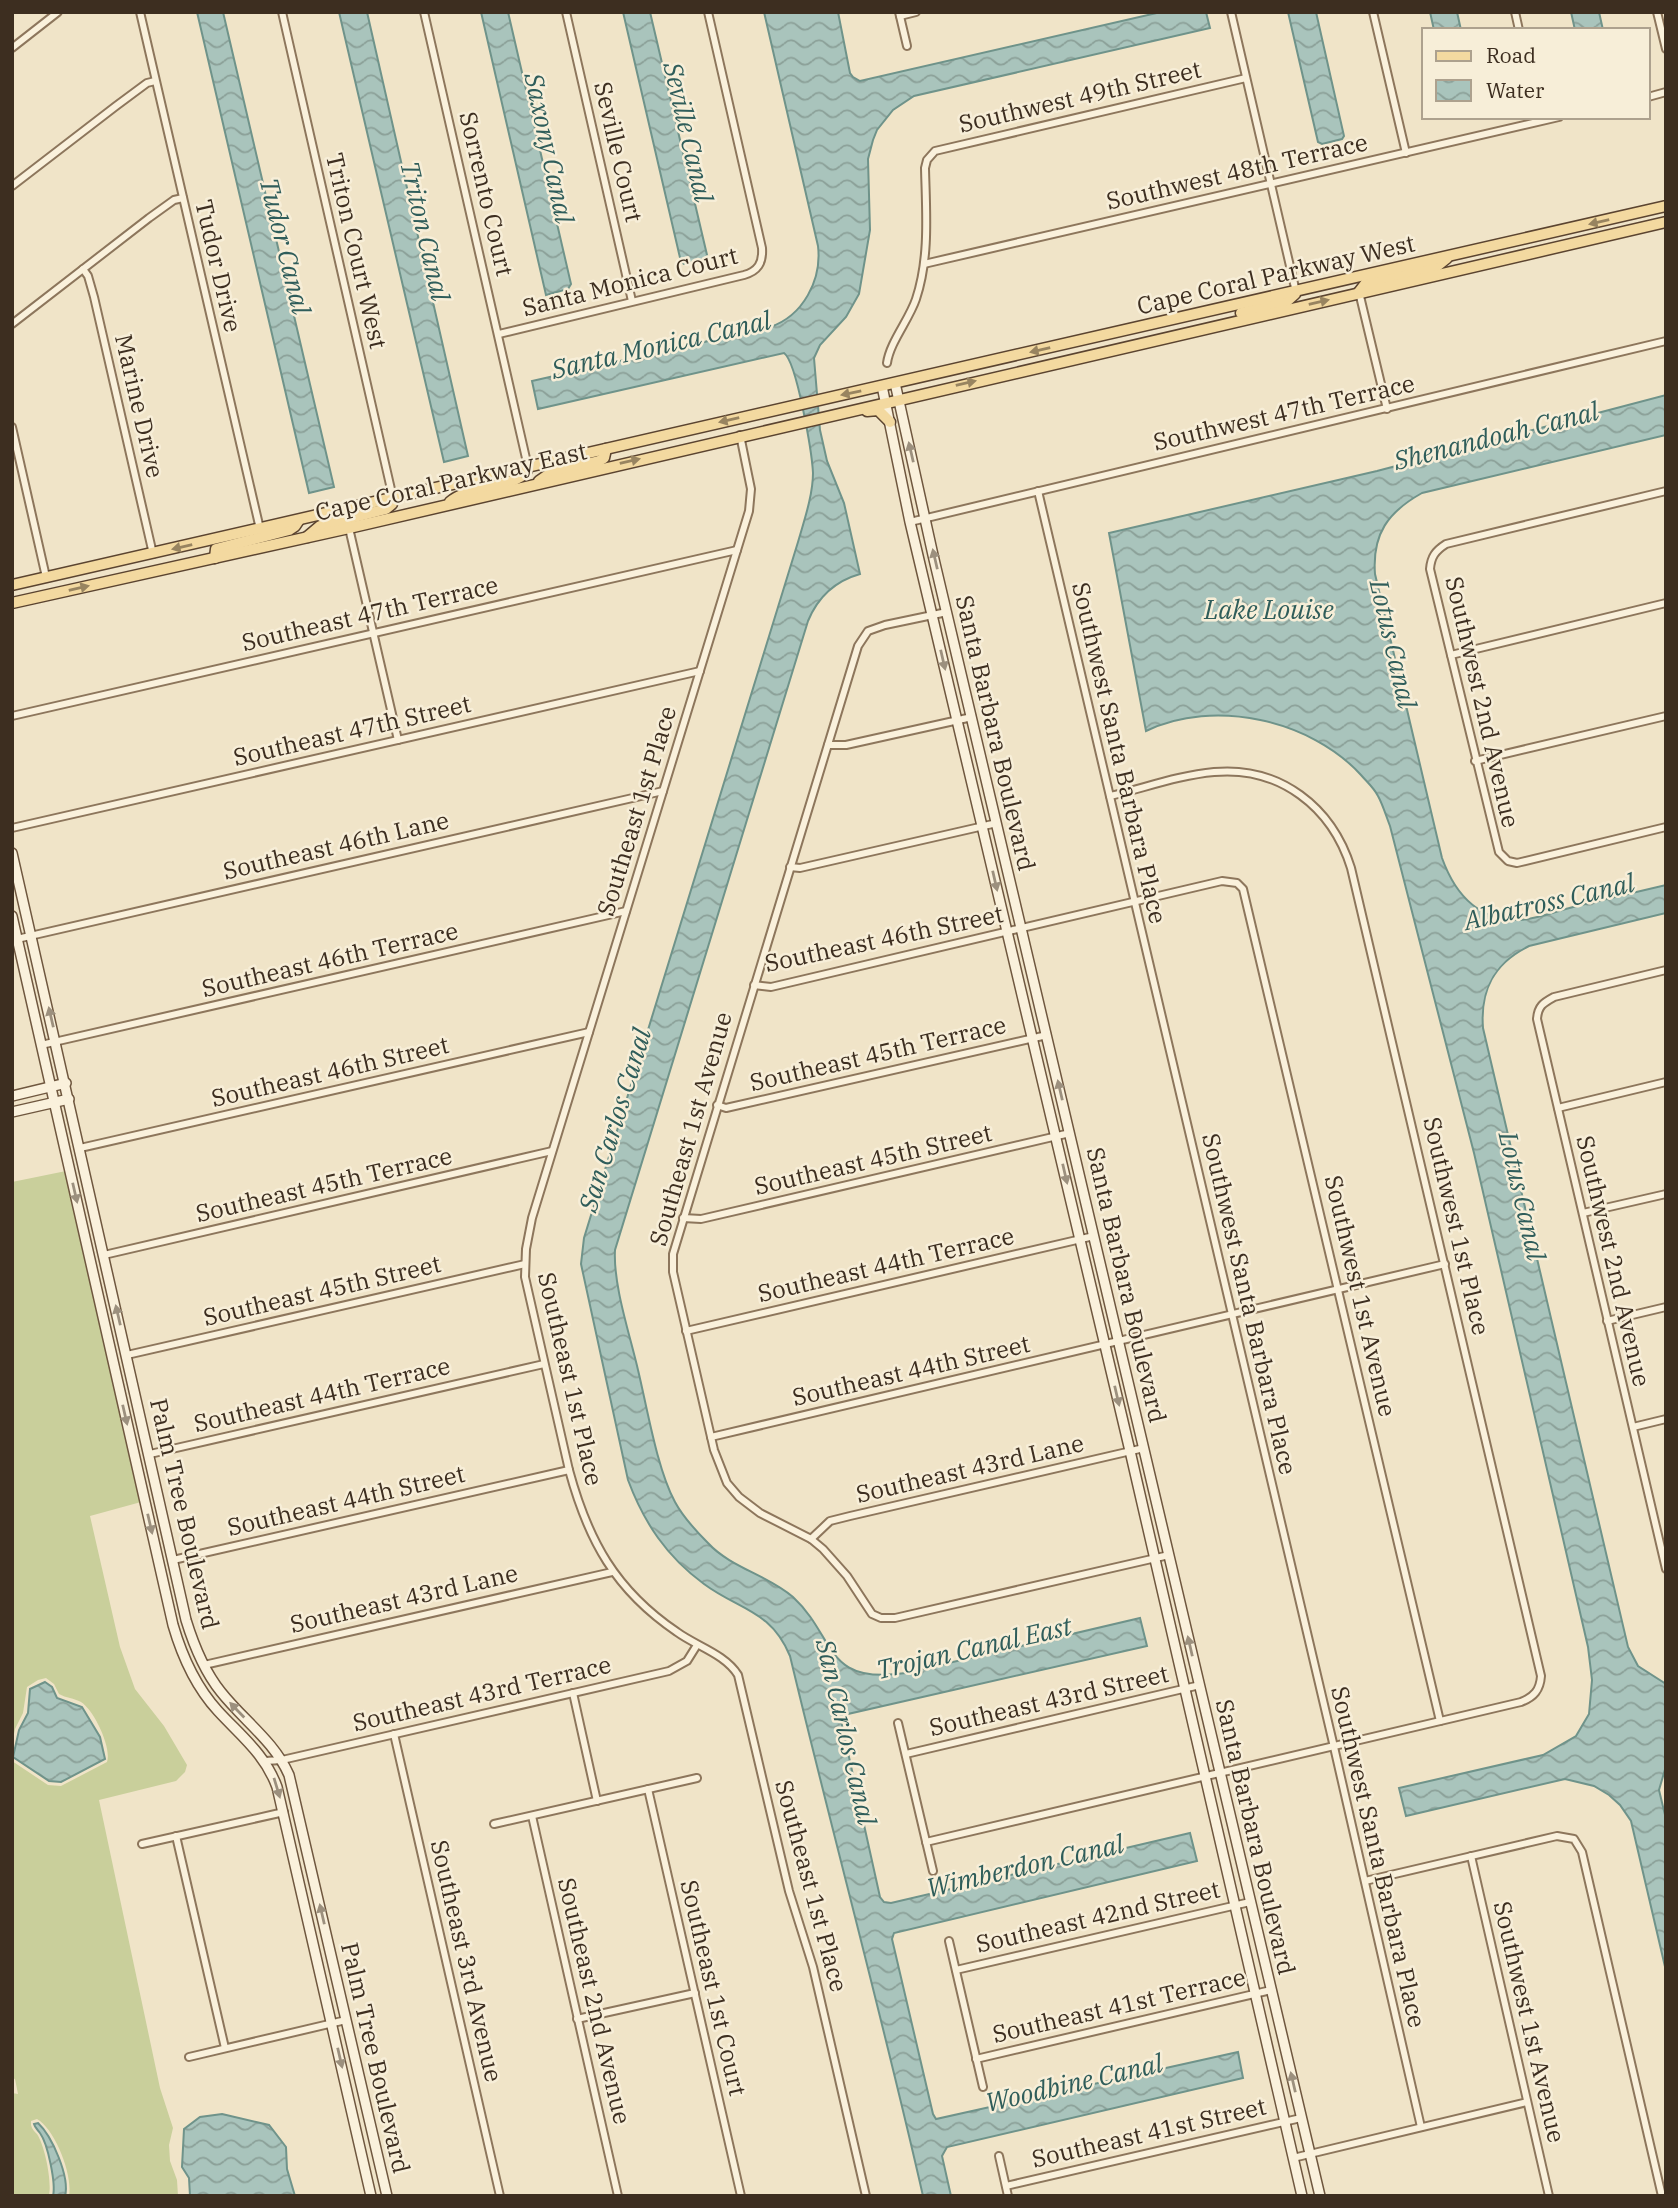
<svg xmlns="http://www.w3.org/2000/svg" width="1678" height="2208" font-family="'IBM Plex Serif',serif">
  <defs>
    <pattern id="water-waves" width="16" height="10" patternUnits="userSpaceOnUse" patternTransform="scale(1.75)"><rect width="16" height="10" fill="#a9c4bc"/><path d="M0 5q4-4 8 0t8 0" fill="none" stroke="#8ba098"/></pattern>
  </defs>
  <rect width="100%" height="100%" fill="#f0e4c8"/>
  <path fill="#c9cf9b" d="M66 1171 141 1502 90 1516 120 1647 135 1689 164 1726 187 1765 185 1772 176 1781 99 1800 160 2088 173 2128 169 2145 170 2161 177 2180 178 2196H69C73 2175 55 2129 37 2119L31 2121V2125C32 2129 34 2131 37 2134 45 2146 52 2182 49 2195L12 2196V2093L18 2094 15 2079 12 2078V1761L48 1785 61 1786 107 1762C112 1748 94 1710 81 1702 74 1698 66 1698 59 1694L54 1684 46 1678 38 1680 27 1687 23 1713 15 1729 12 1744V1182Z"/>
  <g fill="url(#water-waves)" stroke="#6f938a" stroke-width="2">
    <path d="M197 12H223L334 487 309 493Z"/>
    <path d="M339 12H367L468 456 444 462Z"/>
    <path d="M481 12H508L571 284 568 289 546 295Z"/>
    <path d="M623 12H650L707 255 705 259 684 264 681 262Z"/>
    <path d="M764 12H838L850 73 853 77 860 81 1161 12H1206L1210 28 914 96 893 110 877 130 873 140 868 159 870 230 859 294 846 317 820 345 814 358 820 430 827 461 844 503 860 574C835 581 818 597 808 621L615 1250C613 1285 630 1335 638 1370 647 1407 657 1469 675 1502 683 1517 696 1531 708 1543 731 1568 768 1575 793 1597 837 1638 823 1685 906 1673L1140 1618 1147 1646 848 1714 841 1721 880 1897 884 1902 891 1903 1190 1833 1197 1861 894 1933 892 1939 933 2114 936 2119 1238 2052 1243 2078 947 2147 942 2156 951 2196H923C882 2015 833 1836 790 1656 771 1610 739 1610 704 1584 667 1557 644 1523 628 1480L581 1264 584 1238 798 542C804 521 813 495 813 473 812 454 797 362 784 353L538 409 532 381 770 327C803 316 822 280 818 246Z"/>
    <path d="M1288 12H1316L1344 136 1342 139 1322 144 1318 142Z"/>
    <path d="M1430 12H1457L1461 30H1434Z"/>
    <path d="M1571 12H1599L1603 30H1575Z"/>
    <path d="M1666 395V435L1422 493C1388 512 1372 534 1375 574L1442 858C1455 894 1478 921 1520 920 1538 919 1559 910 1577 906 1607 899 1636 892 1666 885V913L1529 946C1494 963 1480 990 1483 1028L1628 1647 1638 1666 1666 1684V1766L1659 1790 1666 1819V1971L1631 1821 1620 1805 1609 1795 1594 1786 1565 1779 1406 1816 1399 1788 1543 1755 1576 1736 1589 1714 1592 1680 1588 1647 1474 1153 1390 826C1386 816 1383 805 1378 796 1374 788 1367 782 1361 775 1311 720 1214 698 1146 731L1109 533 1377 471Z"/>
    <path d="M45 1682 52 1687 57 1698 82 1707 100 1737 105 1759 61 1782 49 1781 13 1757 19 1730 28 1713 30 1689Z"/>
    <path d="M222 2114 269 2125 286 2147 287 2169 295 2196H190L189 2178 182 2167 184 2129 200 2117Z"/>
    <path d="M38 2123C52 2136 70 2177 65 2196H53C56 2184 48 2144 40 2133 38 2130 35 2128 34 2124Z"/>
  </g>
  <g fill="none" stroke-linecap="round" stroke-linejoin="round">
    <g stroke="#8d765c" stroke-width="10">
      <g id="street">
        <path d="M140 12 260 529"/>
        <path d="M282 12 393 498"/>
        <path d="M424 12 528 467"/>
        <path d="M566 12 632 301"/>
        <path d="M899 12 907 46"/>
        <path d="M1231 12 1296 292"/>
        <path d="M1373 12 1406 153"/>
        <path d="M1515 12 1519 30"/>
        <path d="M1657 12 1666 49"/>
        <path d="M900 16 916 12"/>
        <path d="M12 48 58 12"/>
        <path d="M1648 97 1666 92"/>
        <path d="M12 186 116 106 147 83 155 81"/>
        <path d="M924 264 1559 117"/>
        <path d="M83 269 88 276 94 297 153 554"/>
        <path d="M1359 292 1387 409"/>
        <path d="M12 324 149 218 174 200 183 198"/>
        <path d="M499 334 744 275C758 271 763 263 762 248L708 12"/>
        <path d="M887 363C890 342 909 320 916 299 930 257 926 211 925 168L927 160 935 151 1246 78"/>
        <path d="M12 427 46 577"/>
        <path d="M740 435 751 489 749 511 532 1218 526 1249 525 1277 569 1470C588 1540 615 1590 677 1632 696 1646 725 1654 738 1675L789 1891 813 1967 866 2196"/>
        <path d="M1038 491 1334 1747 1421 2127"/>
        <path d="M1666 491 1446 544C1435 551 1431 557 1430 569L1499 852 1508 861 1517 863 1666 827"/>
        <path d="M910 522 1666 341"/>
        <path d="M349 528 398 740"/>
        <path d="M947 612 885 625 868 631 858 646 673 1254V1272L714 1450 727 1483 739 1497 760 1513 811 1539 823 1549 847 1576 872 1614 881 1618H895L1169 1555"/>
        <path d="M1451 655 1666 603"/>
        <path d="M12 716 737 550"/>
        <path d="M828 745H846L972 717"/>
        <path d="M1475 761 1666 716"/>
        <path d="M12 828 700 671"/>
        <path d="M790 867 800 868 997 823"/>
        <path d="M17 939 663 791"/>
        <path d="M1666 970 1554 997C1543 1003 1538 1006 1537 1019L1666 1569"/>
        <path d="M754 985 771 987 1222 881 1237 883 1243 889 1440 1721"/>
        <path d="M41 1045 626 911"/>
        <path d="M717 1105 726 1108 1047 1035"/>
        <path d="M1558 1108 1666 1082"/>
        <path d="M80 1148 589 1032"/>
        <path d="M1583 1213 1666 1194"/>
        <path d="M683 1218 701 1219 1070 1133"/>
        <path d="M104 1255 552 1151"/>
        <path d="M1607 1321 1666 1307"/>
        <path d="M686 1331 1094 1236"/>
        <path d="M127 1355 525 1264"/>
        <path d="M1633 1427 1666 1419"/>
        <path d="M711 1437 1445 1264"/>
        <path d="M150 1454 544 1364"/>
        <path d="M811 1539 830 1521 850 1516 1144 1448"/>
        <path d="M173 1560 569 1470"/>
        <path d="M204 1665 612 1572"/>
        <path d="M573 1693 597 1801"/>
        <path d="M898 1723 933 1871"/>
        <path d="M394 1734 500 2196"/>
        <path d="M906 1754 1200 1685"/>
        <path d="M265 1761 282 1760 669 1671 687 1661 697 1645"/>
        <path d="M648 1789 741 2196"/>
        <path d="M532 1816 618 2196"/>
        <path d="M494 1824 697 1778"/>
        <path d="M176 1836 225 2048"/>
        <path d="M926 1842 1521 1702C1534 1697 1540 1690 1541 1676L1351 868C1332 807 1280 766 1214 772 1180 775 1144 788 1110 796"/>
        <path d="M142 1844 284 1812"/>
        <path d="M1471 1856 1549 2196"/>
        <path d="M1365 1881 1557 1836 1574 1839 1582 1852 1662 2196"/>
        <path d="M949 1941 983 2087"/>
        <path d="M956 1970 1250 1902"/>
        <path d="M577 2019 695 1993"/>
        <path d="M189 2057 346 2020"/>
        <path d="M976 2059 1271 1990"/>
        <path d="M999 2156 1008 2196"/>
        <path d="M1293 2158 1527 2102"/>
        <path d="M1006 2186 1301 2118"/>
      </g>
    </g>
    <g stroke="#6f573f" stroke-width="12">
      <g id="secondary">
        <path d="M895 383 933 555 1320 2196"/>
        <path d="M882 386 910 522 1130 1451 1302 2196"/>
        <path d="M12 853 186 1620C194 1646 204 1671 221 1692 244 1721 274 1741 289 1775L387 2196"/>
        <path d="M12 916 173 1625C182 1656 196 1687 218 1711 241 1736 265 1754 277 1787L371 2196"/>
        <path d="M12 1096 66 1083"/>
        <path d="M12 1112 69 1099"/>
      </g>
    </g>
    <g stroke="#5b4430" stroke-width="13">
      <g id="primary">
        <path d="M1359 292 1366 283 1437 266 1447 258"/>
        <path d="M1241 313 1286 302 1295 294"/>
        <path d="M867 411 878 410 890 422"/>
        <path d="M539 481 552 472 599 461 604 458 606 449"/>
        <path d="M450 502C468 485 524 488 528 467"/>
        <path d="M307 537 320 526 386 509 392 504 393 498"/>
        <path d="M215 558 216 549 289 530 295 526 299 520"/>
        <path d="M12 585 1666 206"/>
        <path d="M12 603 349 528 1666 222"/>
      </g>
    </g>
    <use href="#street" stroke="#faf1dc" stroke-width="6"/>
    <use href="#secondary" stroke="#faf1dc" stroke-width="9"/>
    <use href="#primary" stroke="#f3d9a0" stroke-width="10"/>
  </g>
  <defs><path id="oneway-solid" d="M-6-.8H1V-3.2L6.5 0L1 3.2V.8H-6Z" transform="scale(1.75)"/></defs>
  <g fill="#988460">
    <use href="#oneway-solid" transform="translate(1599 222) rotate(167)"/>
    <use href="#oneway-solid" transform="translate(1319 302) rotate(-13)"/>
    <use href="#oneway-solid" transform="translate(1040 350) rotate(167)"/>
    <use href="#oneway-solid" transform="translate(966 383) rotate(-13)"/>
    <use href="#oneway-solid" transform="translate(851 393) rotate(168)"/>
    <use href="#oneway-solid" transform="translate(729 420) rotate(167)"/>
    <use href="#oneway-solid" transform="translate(630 461) rotate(-13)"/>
    <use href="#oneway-solid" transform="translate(182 547) rotate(167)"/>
    <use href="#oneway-solid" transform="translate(79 588) rotate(-13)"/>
  </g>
  <g fill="#9c907e">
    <use href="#oneway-solid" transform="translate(911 452) rotate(-103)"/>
    <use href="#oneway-solid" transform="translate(935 559) rotate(-103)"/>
    <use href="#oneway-solid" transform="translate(943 660) rotate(77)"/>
    <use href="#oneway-solid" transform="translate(995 881) rotate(77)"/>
    <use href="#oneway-solid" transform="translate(51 1017) rotate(-103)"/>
    <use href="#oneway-solid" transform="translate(1060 1090) rotate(-103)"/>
    <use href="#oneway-solid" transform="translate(1065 1174) rotate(77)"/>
    <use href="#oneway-solid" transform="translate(75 1193) rotate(77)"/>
    <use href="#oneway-solid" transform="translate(118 1315) rotate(-103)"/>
    <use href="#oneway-solid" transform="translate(1117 1396) rotate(77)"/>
    <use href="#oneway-solid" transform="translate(125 1415) rotate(77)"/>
    <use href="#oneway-solid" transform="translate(150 1524) rotate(77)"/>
    <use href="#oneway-solid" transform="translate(1190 1646) rotate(-103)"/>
    <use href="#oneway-solid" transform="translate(237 1710) rotate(-134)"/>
    <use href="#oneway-solid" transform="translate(277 1788) rotate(73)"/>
    <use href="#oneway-solid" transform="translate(322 1914) rotate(-103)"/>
    <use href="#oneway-solid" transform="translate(340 2058) rotate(77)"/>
    <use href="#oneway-solid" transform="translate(1293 2082) rotate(-103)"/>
  </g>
  <g text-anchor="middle" stroke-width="5" stroke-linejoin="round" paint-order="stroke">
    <g font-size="24" fill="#3d2e20" stroke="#f7eed8">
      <text transform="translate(1080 97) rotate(-13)" y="8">Southwest 49th Street</text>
      <text transform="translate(618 152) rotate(77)" y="8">Seville Court</text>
      <text transform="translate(1237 172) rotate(-13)" y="8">Southwest 48th Terrace</text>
      <text transform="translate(486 194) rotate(77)" y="8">Sorrento Court</text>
      <text transform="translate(356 251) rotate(77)" y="8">Triton Court West</text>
      <text transform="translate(218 266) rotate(77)" y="8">Tudor Drive</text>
      <text transform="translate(1276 275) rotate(-13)" y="8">Cape Coral Parkway West</text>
      <text transform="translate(630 282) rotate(-14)" y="8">Santa Monica Court</text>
      <text transform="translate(139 406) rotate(77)" y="8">Marine Drive</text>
      <text transform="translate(1284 413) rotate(-13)" y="8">Southwest 47th Terrace</text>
      <text transform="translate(451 482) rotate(-13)" y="8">Cape Coral Parkway East</text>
      <text transform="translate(370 614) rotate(-13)" y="8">Southeast 47th Terrace</text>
      <text transform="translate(1482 702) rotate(77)" y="8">Southwest 2nd Avenue</text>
      <text transform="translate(352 731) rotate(-13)" y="8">Southeast 47th Street</text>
      <text transform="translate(995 733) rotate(77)" y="8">Santa Barbara Boulevard</text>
      <text transform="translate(1119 753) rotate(77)" y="8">Southwest Santa Barbara Place</text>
      <text transform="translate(637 811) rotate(-73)" y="8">Southeast 1st Place</text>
      <text transform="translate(336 846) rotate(-13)" y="8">Southeast 46th Lane</text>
      <text transform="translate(884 939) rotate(-12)" y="8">Southeast 46th Street</text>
      <text transform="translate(330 960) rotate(-13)" y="8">Southeast 46th Terrace</text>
      <text transform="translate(878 1054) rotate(-13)" y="8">Southeast 45th Terrace</text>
      <text transform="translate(330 1072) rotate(-13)" y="8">Southeast 46th Street</text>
      <text transform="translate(691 1129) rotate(-74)" y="8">Southeast 1st Avenue</text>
      <text transform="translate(873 1160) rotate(-13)" y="8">Southeast 45th Street</text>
      <text transform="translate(324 1185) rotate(-13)" y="8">Southeast 45th Terrace</text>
      <text transform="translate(1456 1226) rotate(77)" y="8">Southwest 1st Place</text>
      <text transform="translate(1613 1261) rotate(77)" y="8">Southwest 2nd Avenue</text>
      <text transform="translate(886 1265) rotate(-13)" y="8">Southeast 44th Terrace</text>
      <text transform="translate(1126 1285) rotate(77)" y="8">Santa Barbara Boulevard</text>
      <text transform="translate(322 1291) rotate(-13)" y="8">Southeast 45th Street</text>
      <text transform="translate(1360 1296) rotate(77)" y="8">Southwest 1st Avenue</text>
      <text transform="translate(1249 1304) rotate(77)" y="8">Southwest Santa Barbara Place</text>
      <text transform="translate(911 1371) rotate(-13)" y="8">Southeast 44th Street</text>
      <text transform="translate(570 1379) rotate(77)" y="8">Southeast 1st Place</text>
      <text transform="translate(322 1395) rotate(-13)" y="8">Southeast 44th Terrace</text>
      <text transform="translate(970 1469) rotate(-13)" y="8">Southeast 43rd Lane</text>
      <text transform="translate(346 1501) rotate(-13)" y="8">Southeast 44th Street</text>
      <text transform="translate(184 1514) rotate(77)" y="8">Palm Tree Boulevard</text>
      <text transform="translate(404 1599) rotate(-13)" y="8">Southeast 43rd Lane</text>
      <text transform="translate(482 1694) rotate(-13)" y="8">Southeast 43rd Terrace</text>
      <text transform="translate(1049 1701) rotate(-13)" y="8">Southeast 43rd Street</text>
      <text transform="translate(1255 1837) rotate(77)" y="8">Santa Barbara Boulevard</text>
      <text transform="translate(1378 1857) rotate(77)" y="8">Southwest Santa Barbara Place</text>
      <text transform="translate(811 1886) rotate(75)" y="8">Southeast 1st Place</text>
      <text transform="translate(1098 1917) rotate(-13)" y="8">Southeast 42nd Street</text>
      <text transform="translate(466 1961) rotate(77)" y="8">Southeast 3rd Avenue</text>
      <text transform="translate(713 1988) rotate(77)" y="8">Southeast 1st Court</text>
      <text transform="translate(594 2001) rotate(77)" y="8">Southeast 2nd Avenue</text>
      <text transform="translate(1119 2006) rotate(-13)" y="8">Southeast 41st Terrace</text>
      <text transform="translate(1529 2022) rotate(77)" y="8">Southwest 1st Avenue</text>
      <text transform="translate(375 2058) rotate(77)" y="8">Palm Tree Boulevard</text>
      <text transform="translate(1149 2133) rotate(-13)" y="8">Southeast 41st Street</text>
    </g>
    <g font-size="26" font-style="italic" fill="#2f5d5a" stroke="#f7eed8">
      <text transform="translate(688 132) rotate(77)" y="9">Seville Canal</text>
      <text transform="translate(549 148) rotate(78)" y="9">Saxony Canal</text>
      <text transform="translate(425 231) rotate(77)" y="9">Triton Canal</text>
      <text transform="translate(285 246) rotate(76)" y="9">Tudor Canal</text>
      <text transform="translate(661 345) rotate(-13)" y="9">Santa Monica Canal</text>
      <text transform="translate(1496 436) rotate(-14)" y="9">Shenandoah Canal</text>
      <text x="1269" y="619">Lake Louise</text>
      <text transform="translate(1393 644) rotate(77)" y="9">Lotus Canal</text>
      <text transform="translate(1549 902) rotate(-13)" y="9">Albatross Canal</text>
      <text transform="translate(615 1120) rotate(-73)" y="9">San Carlos Canal</text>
      <text transform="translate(1522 1196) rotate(77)" y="9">Lotus Canal</text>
      <text transform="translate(974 1648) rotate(-13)" y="9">Trojan Canal East</text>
      <text transform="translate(846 1732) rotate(77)" y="9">San Carlos Canal</text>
      <text transform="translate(1025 1866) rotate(-13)" y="9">Wimberdon Canal</text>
      <text transform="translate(1074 2083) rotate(-13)" y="9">Woodbine Canal</text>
    </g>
  </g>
  <rect width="1678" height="2208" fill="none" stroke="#3d2e20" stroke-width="28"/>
  <rect x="1422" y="28" width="228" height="91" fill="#f7eed8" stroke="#ada18e" stroke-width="2"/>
  <rect x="1436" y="51" width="35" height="10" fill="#f3d9a0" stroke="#ada18e" stroke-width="2"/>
  <text x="1486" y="63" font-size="21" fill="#3d2e20">Road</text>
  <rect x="1436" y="80" width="35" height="21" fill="url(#water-waves)" stroke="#ada18e" stroke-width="2"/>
  <text x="1486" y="98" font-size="21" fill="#3d2e20">Water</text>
</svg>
